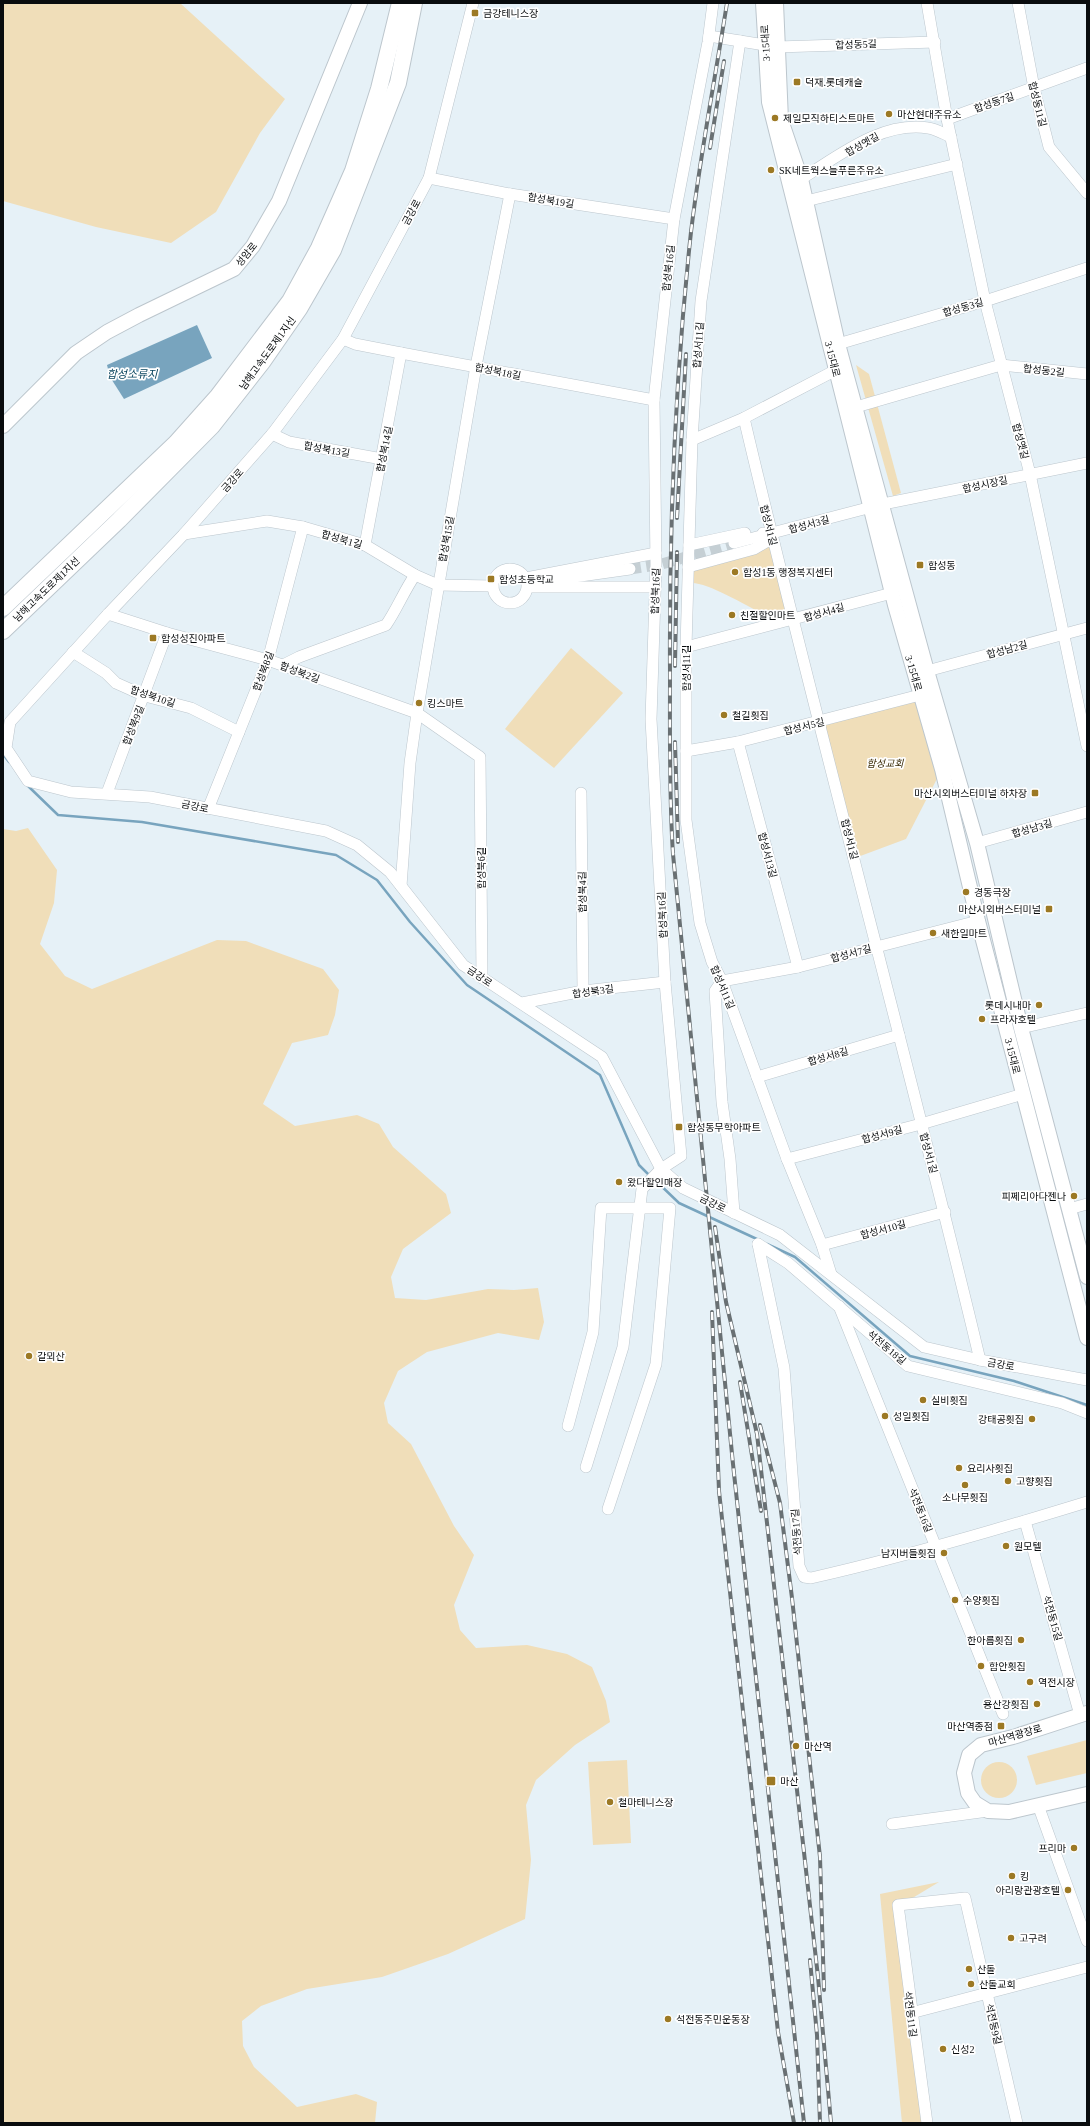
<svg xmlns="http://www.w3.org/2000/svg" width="1090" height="2126" font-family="'Times New Roman','Noto Sans KR',serif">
  <rect width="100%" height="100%" fill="#e6f1f7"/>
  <g fill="#f0deb9">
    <path d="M3 3H180L285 99 260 133 216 212 171 243 96 227 3 201Z"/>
    <path d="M856 365 869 374 901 493 893 496Z"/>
    <path d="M767 535 793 620 773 625 769 617C752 609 707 581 690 583L688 567 754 549Z"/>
    <path d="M571 648 623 693 554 768 505 729Z"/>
    <path d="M920 695 942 769 906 839 855 858 819 722Z"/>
    <path d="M28 828 57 870 54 903 40 944 65 976 92 989 217 940 246 941 323 969 339 990 335 1015 328 1035 292 1043 263 1104 295 1126 357 1115 379 1124 393 1147 446 1194 451 1213 403 1249 391 1277 395 1298 426 1300 488 1289 514 1290 538 1288 544 1322 539 1340 498 1333 427 1352 398 1371 384 1403 388 1423 411 1444 454 1526 474 1555 454 1605 460 1630 476 1648 527 1645 567 1654 592 1667 606 1701 610 1722 575 1745 536 1780 526 1805 531 1860 525 1919 448 1954 382 1977 307 1989 261 2006 242 2021 243 2046 254 2067 297 2107 356 2094 377 2102 375 2123H3V829L16 831Z"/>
    <path d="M1087 1740V1773L1036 1785 1027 1756Z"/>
    <path d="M627 1760 631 1843 593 1845 588 1762Z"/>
    <circle cx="999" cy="1780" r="18"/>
    <path d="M939 1882 896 1908 923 2123H902L880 1894Z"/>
  </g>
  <path fill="#78a4be" d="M197 325 212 358 124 399 110 377 107 365Z"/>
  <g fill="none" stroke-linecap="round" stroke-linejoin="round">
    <g stroke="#78a4be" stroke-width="2.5">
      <path d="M3 754 9 762"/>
      <path d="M28 786 58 815 142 822 336 855 377 880 410 922 467 985 600 1075 639 1165 650 1176"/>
      <path d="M655 1180 679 1203 759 1240"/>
      <path d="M767 1244 795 1257 910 1356 1014 1381 1087 1405"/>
    </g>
    <path stroke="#c5cfd4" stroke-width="11" stroke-dasharray="11 5.5" stroke-linecap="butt" d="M630 569 662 564 734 543"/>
    <g stroke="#bcc6cd" stroke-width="12">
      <g id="minor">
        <path d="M473 3 429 178 343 339 272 434 184 534 108 614 10 722 6 748 28 781 71 792 150 797 326 831 357 845 390 872 463 965 602 1057 661 1169 683 1188 780 1235 924 1347 980 1360 1087 1380"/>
        <path d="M927 3 947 119 985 301 1030 474 1087 746"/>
        <path d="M1018 3 1034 88 1049 147 1087 193"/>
        <path d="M709 36 777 47 935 42"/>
        <path d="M740 41 701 301 692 440 686 647V820L700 923 712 962 722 981 787 1159 822 1245 831 1274"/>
        <path d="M947 119 1087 68"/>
        <path d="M429 178 510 194 674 219"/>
        <path d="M801 179C839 156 881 121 928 128 936 129 944 134 951 137"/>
        <path d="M806 201 957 164"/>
        <path d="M343 339 355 344 401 353 654 400"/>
        <path d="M838 344 985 301 1087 268"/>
        <path d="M856 407 1001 365 1087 374"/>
        <path d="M744 418C818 733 905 1046 980 1360"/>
        <path d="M272 434 289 442 382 459"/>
        <path d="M692 440 744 418 836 370"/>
        <path d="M184 534 267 521 303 527 365 545 415 575 438 585 493 586"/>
        <path d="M734 543 883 504 1087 463"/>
        <path d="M365 545 401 353"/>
        <path d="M689 545 745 533"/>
        <path d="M688 567 754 549 766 542 767 535 763 533"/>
        <circle cx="510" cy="586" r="17"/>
        <path d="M526 578 656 553"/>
        <path d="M559 579 630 569"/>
        <path d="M528 587H655"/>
        <path d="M108 614 167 633 268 660 417 713 480 757 482 978"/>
        <path d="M686 647 892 593"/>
        <path d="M73 652 106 673 116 683 145 696 191 708 239 732"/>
        <path d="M283 665 299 657 386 625C397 609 404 591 415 575"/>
        <path d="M927 671 1087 628"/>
        <path d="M738 742 798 967"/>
        <path d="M686 751 738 742 920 695"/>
        <path d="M107 793 167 633"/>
        <path d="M581 793 583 991"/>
        <path d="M208 809 268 660 303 527"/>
        <path d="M977 843 1087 812"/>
        <path d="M401 886 410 763 417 713 476 366 510 194"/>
        <path d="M522 1003 583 991 665 982"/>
        <path d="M1021 1028 1087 1013"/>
        <path d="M757 1077 899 1035"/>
        <path d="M787 1159 921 1124 1023 1094"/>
        <path d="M1069 1209 1087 1204"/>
        <path d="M734 1213 730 1159 722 1102 715 991 722 981 798 967 978 921"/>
        <path d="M758 1244 784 1368 799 1566 804 1577 811 1578C904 1557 996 1530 1087 1502"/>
        <path d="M758 1244 788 1263 908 1366 1062 1403 1087 1413"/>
        <path d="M822 1245 945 1212"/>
        <path d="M839 1306 1003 1714"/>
        <path d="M568 1426 593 1332 601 1208H670L656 1364 608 1509"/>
        <path d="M586 1467 623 1347 642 1189 661 1169 681 1156 665 982 651 719 656 565 654 400 674 219 708 42 713 3"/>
        <path d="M1025 1521 1080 1715"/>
        <path d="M1038 1805 1087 1941"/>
        <path d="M892 1824 988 1811"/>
        <path d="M911 2013 1087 1967"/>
        <path d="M927 2123 898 1905 965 1898 1017 2123"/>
      </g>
    </g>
    <g stroke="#bcc6cd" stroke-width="16">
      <g id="major">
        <path d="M763 3 769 102 895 605 942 769 978 921 1087 1338"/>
        <path d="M776 3 781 120 801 179 838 344 927 671 977 843 1021 1028 1087 1277"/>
        <path d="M3 426 76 353 107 332 139 315 234 269 253 246 279 201 360 3"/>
        <path d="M1087 1713 1013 1737 981 1745 969 1755 964 1773 968 1793 975 1803 988 1811 1009 1812 1087 1794"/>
      </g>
    </g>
    <g stroke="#bcc6cd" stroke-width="18">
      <g id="highway">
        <path d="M3 608 176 443 218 396 290 301 319 248 353 171 379 89 400 3"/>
        <path d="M3 631 119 520 212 426 263 361 299 309 333 250 398 83 414 3"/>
      </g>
    </g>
    <use href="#minor" stroke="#fff" stroke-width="11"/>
    <use href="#major" stroke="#fff" stroke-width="14"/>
    <use href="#highway" stroke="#fff" stroke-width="16"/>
    <g stroke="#697073" stroke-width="4">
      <g id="rail">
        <path d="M727 3C715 79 700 156 691 232 675 379 669 526 670 674 670 734 669 794 673 854L733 1464 804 2123"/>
        <path d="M710 148 724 61"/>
        <path d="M677 518 686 354"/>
        <path d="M675 666 677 552"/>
        <path d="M675 742 678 842"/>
        <path d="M715 1227 726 1302 757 1434 818 1977 831 2123"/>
        <path d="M712 1312 719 1491 778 2032 794 2123"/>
        <path d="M740 1382 761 1511"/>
        <path d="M760 1425 780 1503 792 1598 820 1857 824 1990"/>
        <path d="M810 1960 817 2035 820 2123"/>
      </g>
    </g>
    <use href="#rail" stroke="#fff" stroke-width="2.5" stroke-dasharray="8" stroke-linecap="butt"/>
  </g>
  <g fill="#9c7924" stroke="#fff" stroke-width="1.5">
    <rect x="471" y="9" width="8" height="8" rx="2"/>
    <rect x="793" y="78" width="8" height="8" rx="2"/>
    <circle cx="889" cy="114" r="4"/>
    <circle cx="775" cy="118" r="4"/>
    <circle cx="771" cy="170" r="4"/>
    <rect x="916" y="561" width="8" height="8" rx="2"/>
    <circle cx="735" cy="572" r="4"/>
    <rect x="487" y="575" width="8" height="8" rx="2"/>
    <circle cx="732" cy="615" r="4"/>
    <rect x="149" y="634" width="8" height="8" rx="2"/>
    <circle cx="419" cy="703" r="4"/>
    <circle cx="724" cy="715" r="4"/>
    <rect x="1031" y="789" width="8" height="8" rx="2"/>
    <circle cx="966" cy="892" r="4"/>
    <rect x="1045" y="905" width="8" height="8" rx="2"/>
    <circle cx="933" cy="933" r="4"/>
    <circle cx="1039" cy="1005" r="4"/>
    <circle cx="982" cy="1019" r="4"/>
    <rect x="675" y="1123" width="8" height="8" rx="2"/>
    <circle cx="619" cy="1182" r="4"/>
    <circle cx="1074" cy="1196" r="4"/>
    <circle cx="29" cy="1356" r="4"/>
    <circle cx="923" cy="1400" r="4"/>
    <circle cx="885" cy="1416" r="4"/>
    <circle cx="1032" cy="1419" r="4"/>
    <circle cx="959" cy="1468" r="4"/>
    <circle cx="1008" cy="1481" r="4"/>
    <circle cx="965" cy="1485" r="4"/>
    <circle cx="1006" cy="1546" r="4"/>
    <circle cx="944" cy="1553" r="4"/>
    <circle cx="955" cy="1600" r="4"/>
    <circle cx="1021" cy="1640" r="4"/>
    <circle cx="981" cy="1666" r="4"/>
    <circle cx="1030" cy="1682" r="4"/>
    <circle cx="1037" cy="1704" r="4"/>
    <rect x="997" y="1722" width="8" height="8" rx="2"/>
    <circle cx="796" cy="1746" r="4"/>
    <rect x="766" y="1776" width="10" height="10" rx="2"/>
    <circle cx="610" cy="1802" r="4"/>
    <circle cx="1074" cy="1848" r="4"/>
    <circle cx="1012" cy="1876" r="4"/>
    <circle cx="1068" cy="1890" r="4"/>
    <circle cx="1011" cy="1938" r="4"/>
    <circle cx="969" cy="1969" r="4"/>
    <circle cx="971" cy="1984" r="4"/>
    <circle cx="668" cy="2019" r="4"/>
    <circle cx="943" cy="2049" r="4"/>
  </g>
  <g text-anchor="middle" stroke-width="3.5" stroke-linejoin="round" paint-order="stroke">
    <g font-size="10" fill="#090c0e" stroke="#fff" text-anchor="start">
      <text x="483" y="17">금강테니스장</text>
      <text x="805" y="86">덕재.롯데캐슬</text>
      <text x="897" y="118">마산현대주유소</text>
      <text x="783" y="122">제일모직하티스트마트</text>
      <text x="779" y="174">SK네트웍스늘푸른주유소</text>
      <text x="928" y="569">합성동</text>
      <text x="743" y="576">합성1동 행정복지센터</text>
      <text x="499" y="583">합성초등학교</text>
      <text x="740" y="619">친절할인마트</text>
      <text x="161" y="642">합성성진아파트</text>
      <text x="427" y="707">킹스마트</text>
      <text x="732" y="719">철길횟집</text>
      <text x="1027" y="797" text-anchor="end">마산시외버스터미널 하차장</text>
      <text x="974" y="896">경동극장</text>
      <text x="1041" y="913" text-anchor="end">마산시외버스터미널</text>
      <text x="941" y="937">새한일마트</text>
      <text x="1031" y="1009" text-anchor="end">롯데시내마</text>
      <text x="990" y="1023">프라자호텔</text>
      <text x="687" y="1131">합성동무학아파트</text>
      <text x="627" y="1186">왔다할인매장</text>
      <text x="1066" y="1200" text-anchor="end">피쩨리아다젠나</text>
      <text x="37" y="1360">갈뫼산</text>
      <text x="931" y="1404">실비횟집</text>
      <text x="893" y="1420">성일횟집</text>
      <text x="1024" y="1423" text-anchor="end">강태공횟집</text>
      <text x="967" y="1472">요리사횟집</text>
      <text x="1016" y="1485">고향횟집</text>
      <text x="965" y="1501" text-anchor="middle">소나무횟집</text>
      <text x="1014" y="1550">원모텔</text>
      <text x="936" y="1557" text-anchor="end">남지버들횟집</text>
      <text x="963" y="1604">수양횟집</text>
      <text x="1013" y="1644" text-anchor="end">한아름횟집</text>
      <text x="989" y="1670">함안횟집</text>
      <text x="1038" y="1686">역전시장</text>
      <text x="1029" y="1708" text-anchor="end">용산강횟집</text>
      <text x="993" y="1730" text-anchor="end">마산역종점</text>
      <text x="804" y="1750">마산역</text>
      <text x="780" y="1785">마산</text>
      <text x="618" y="1806">철마테니스장</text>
      <text x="1066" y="1852" text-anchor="end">프리마</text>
      <text x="1020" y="1880">킹</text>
      <text x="1060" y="1894" text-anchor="end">아리랑관광호텔</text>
      <text x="1019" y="1942">고구려</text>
      <text x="977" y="1973">산돌</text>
      <text x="979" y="1988">산돌교회</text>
      <text x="676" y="2023">석전동주민운동장</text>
      <text x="951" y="2053">신성2</text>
    </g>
    <g font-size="10" fill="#090c0e" stroke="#fff">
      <text transform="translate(765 43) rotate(-93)" y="4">3·15대로</text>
      <text transform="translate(856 44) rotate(-2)" y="4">합성동5길</text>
      <text transform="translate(994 102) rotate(-19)" y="4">합성동7길</text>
      <text transform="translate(1038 104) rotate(76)" y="4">합성동11길</text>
      <text transform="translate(862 144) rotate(-29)" y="4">합성옛길</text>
      <text transform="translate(551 200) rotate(9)" y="4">합성북19길</text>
      <text transform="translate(411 212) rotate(-62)" y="4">금강로</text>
      <text transform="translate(246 254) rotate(-51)" y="4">성암로</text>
      <text transform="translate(668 268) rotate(-84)" y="4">합성북16길</text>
      <text transform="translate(963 307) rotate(-16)" y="4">합성동3길</text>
      <text transform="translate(698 345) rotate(-86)" y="4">합성서11길</text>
      <text transform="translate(267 353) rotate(-54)" y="4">남해고속도로제1지선</text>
      <text transform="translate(833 359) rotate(76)" y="4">3·15대로</text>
      <text transform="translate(1044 370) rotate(6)" y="4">합성동2길</text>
      <text transform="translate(498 371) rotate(11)" y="4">합성북18길</text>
      <text transform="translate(1021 441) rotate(75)" y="4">합성옛길</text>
      <text transform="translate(327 449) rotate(10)" y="4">합성북13길</text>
      <text transform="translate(384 449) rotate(-79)" y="4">합성북14길</text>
      <text transform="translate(232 480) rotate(-48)" y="4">금강로</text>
      <text transform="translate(985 484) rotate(-12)" y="4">합성시장길</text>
      <text transform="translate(809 524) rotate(-15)" y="4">합성서3길</text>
      <text transform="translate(769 525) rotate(76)" y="4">합성서1길</text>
      <text transform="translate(342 539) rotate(16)" y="4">합성북1길</text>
      <text transform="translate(446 539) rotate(-80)" y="4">합성북15길</text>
      <text transform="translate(46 589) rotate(-44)" y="4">남해고속도로제1지선</text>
      <text transform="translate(655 591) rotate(-88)" y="4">합성북16길</text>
      <text transform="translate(824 612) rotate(-16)" y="4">합성서4길</text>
      <text transform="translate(1007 649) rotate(-15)" y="4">합성남2길</text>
      <text transform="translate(686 668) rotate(-90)" y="4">합성서11길</text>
      <text transform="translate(263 671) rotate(-70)" y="4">합성북8길</text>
      <text transform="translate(300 672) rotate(20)" y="4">합성북2길</text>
      <text transform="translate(914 673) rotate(74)" y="4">3·15대로</text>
      <text transform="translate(153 696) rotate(18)" y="4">합성북10길</text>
      <text transform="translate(133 725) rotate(-69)" y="4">합성북9길</text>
      <text transform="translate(804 726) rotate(-14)" y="4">합성서5길</text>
      <text transform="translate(195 806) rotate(12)" y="4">금강로</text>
      <text transform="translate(1032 828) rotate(-16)" y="4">합성남3길</text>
      <text transform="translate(850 839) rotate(76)" y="4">합성서1길</text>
      <text transform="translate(768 855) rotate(75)" y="4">합성서13길</text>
      <text transform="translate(481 868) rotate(-90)" y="4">합성북6길</text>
      <text transform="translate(582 892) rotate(-91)" y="4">합성북4길</text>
      <text transform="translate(662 915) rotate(-93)" y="4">합성북16길</text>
      <text transform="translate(851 953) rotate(-15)" y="4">합성서7길</text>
      <text transform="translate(480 976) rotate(34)" y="4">금강로</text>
      <text transform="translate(723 987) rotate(67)" y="4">합성서11길</text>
      <text transform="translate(593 991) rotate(-8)" y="4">합성북3길</text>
      <text transform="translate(828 1056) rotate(-16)" y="4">합성서8길</text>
      <text transform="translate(1013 1056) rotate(76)" y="4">3·15대로</text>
      <text transform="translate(882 1134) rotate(-15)" y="4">합성서9길</text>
      <text transform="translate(929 1153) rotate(75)" y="4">합성서1길</text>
      <text transform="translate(713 1203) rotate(26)" y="4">금강로</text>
      <text transform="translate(883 1229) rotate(-15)" y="4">합성서10길</text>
      <text transform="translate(887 1347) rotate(40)" y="4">석전동18길</text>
      <text transform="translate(1001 1364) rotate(10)" y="4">금강로</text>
      <text transform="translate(921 1510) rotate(68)" y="4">석전동16길</text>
      <text transform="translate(796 1532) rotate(-94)" y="4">석전동17길</text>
      <text transform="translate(1053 1618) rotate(74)" y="4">석전동15길</text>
      <text transform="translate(1015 1735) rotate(-16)" y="4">마산역광장로</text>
      <text transform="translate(911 2014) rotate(83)" y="4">석전동11길</text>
      <text transform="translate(994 2024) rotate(77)" y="4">석전동9길</text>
    </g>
    <g font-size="10" font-style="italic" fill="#3b2c08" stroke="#fff">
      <text x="885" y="767">합성교회</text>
    </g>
    <g font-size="11" font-style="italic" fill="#003e58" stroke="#fff">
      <text x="132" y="378">합성소류지</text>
    </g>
  </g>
  <rect width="1090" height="2126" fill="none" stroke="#090c0e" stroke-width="8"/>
</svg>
